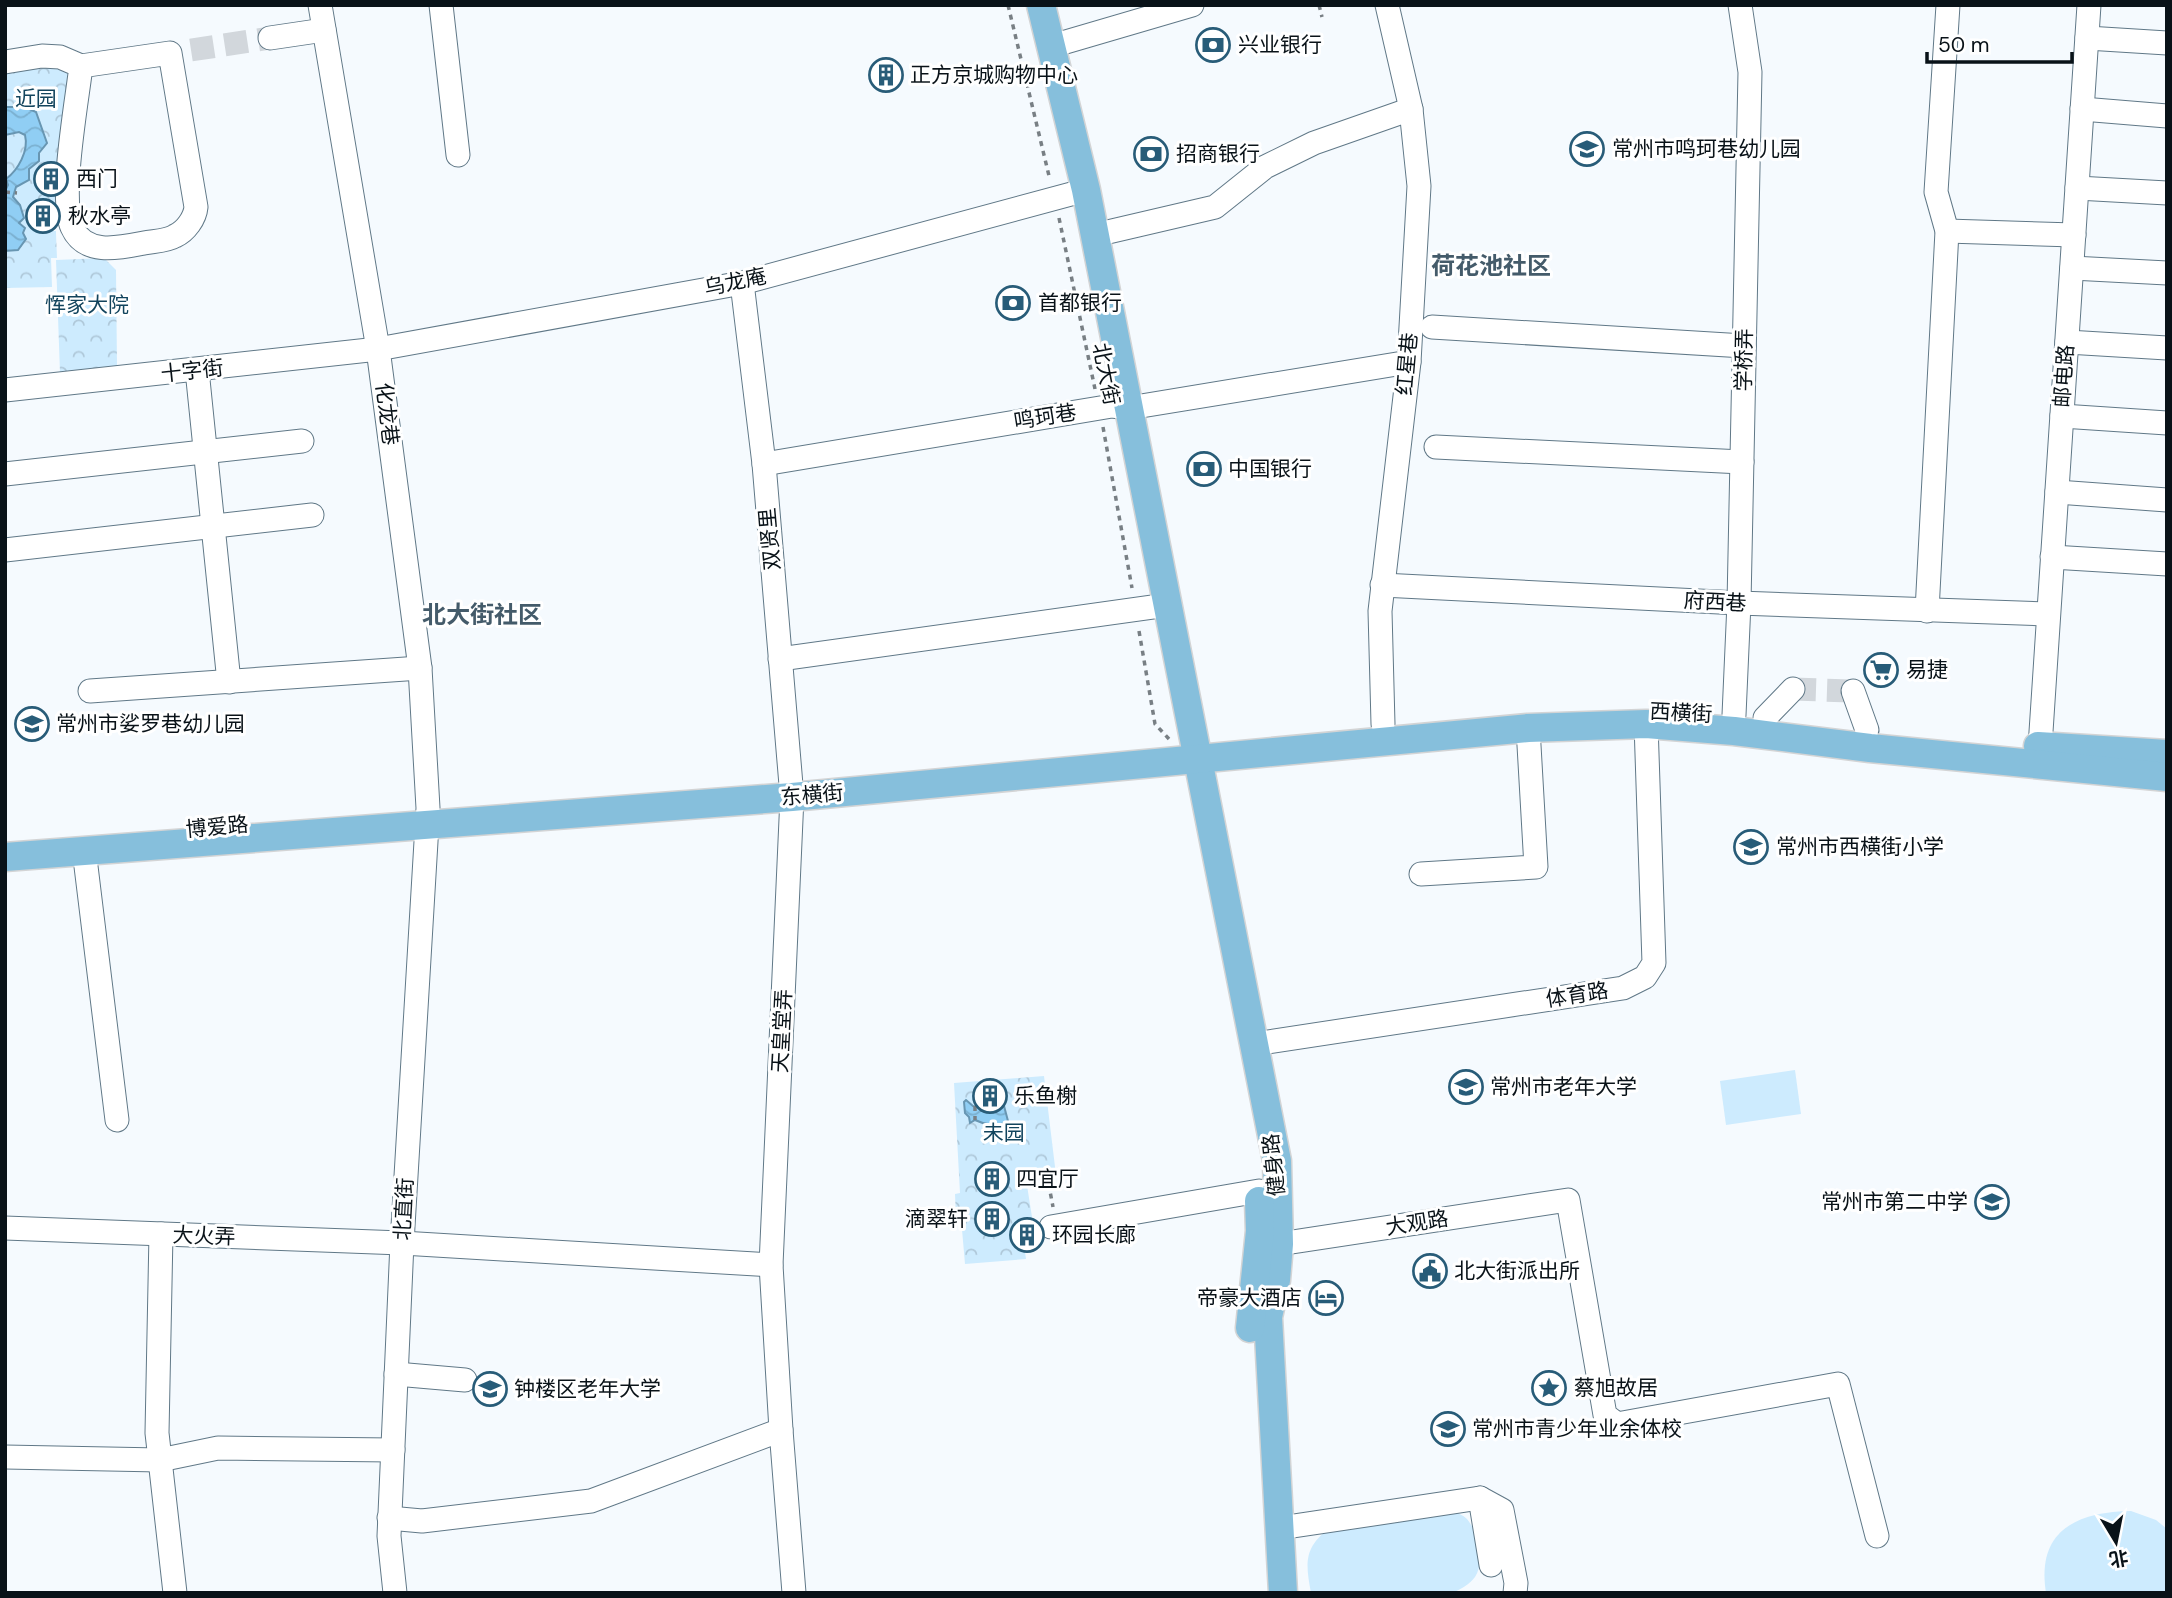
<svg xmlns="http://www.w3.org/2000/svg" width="2172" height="1598" font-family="'DM Sans','Noto Sans SC',sans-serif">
  <defs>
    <pattern id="park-crowns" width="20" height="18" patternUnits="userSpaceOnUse" patternTransform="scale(1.75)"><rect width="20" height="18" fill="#cdebfe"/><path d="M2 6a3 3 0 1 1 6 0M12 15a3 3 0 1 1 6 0" fill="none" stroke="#afc8d9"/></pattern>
    <pattern id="water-waves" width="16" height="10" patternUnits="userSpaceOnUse" patternTransform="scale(1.75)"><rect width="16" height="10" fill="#90cef4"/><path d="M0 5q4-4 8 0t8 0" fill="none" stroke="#7bb0d0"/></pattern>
  </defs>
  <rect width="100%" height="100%" fill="#f5fafe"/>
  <g fill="url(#park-crowns)">
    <path d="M52 66 65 68 69 74 57 173 56 210H49L50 231H56V234L57 258H51L52 287 5 288V70Z"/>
    <path d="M104 258 116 270 117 366 60 373 56 260Z"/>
    <path d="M1044 1076 1056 1175 1026 1179 1035 1236 1023 1238 1026 1259 965 1264 961 1218H956L955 1194 960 1193 954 1083Z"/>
  </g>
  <g fill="#cdebfe">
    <path d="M1795 1070 1801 1114 1726 1125 1720 1081Z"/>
    <path d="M999 1103 1008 1104 1010 1127 1003 1132H977L978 1120 1006 1123V1108L993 1111H981L976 1106V1104H981L982 1108 999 1107Z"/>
    <path d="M1453 1510C1457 1513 1463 1515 1467 1519 1478 1532 1485 1563 1475 1577 1469 1585 1461 1589 1452 1593H1311C1305 1561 1304 1547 1332 1526Z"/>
    <path d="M2131 1511 2156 1520 2167 1529V1593H2046C2036 1531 2076 1512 2131 1511Z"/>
  </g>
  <g fill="url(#water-waves)" stroke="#6896b2" stroke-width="2">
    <path d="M5 107H25L36 112 47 143 39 153V161L29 169V180L16 187 13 197 20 205 24 218 19 223 25 228 23 233 26 239 18 250 5 251V191L8 185 6 179C18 170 29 151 25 135L19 132 5 135Z"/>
    <path d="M966 1100 973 1106 979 1107 981 1111H993L1004 1106 1008 1121C998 1127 985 1125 975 1120L970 1123 969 1117 965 1113 964 1102Z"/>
  </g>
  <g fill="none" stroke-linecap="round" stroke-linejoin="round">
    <g stroke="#d2d7dc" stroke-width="23" stroke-dasharray="23 11" stroke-linecap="butt">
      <path d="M191 50 270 38"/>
      <path d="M1793 689 1853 691"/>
    </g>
    <g stroke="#607887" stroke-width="25">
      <g id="minor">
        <path d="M320 5 378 349 420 668 428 808 402 1243 389 1536 395 1593"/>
        <path d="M441 5 458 155"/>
        <path d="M270 38 324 30"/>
        <path d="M2087 38 2167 43"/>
        <path d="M1052 46 1192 5"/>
        <path d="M5 62 42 56 60 57 81 66 170 53 196 207C195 218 186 231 175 236 167 241 154 241 144 243 119 248 85 256 72 227 59 198 77 101 81 66"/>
        <path d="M2082 109 2167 116"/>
        <path d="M2077 188 2167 193"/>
        <path d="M1947 231 2074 235"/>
        <path d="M1095 235 1215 207 1265 167 1314 143 1411 109"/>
        <path d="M2072 268 2167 273"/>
        <path d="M742 283 764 464 792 797 771 1265 781 1430 794 1593"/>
        <path d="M1432 327 1744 346"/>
        <path d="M2067 342 2167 348"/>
        <path d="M197 370 229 682"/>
        <path d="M5 390 378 349 742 283 1086 190"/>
        <path d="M2062 416 2167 423"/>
        <path d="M1436 447 1742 462"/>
        <path d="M764 464 1112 406 1129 408 1409 362"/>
        <path d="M5 474 302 441"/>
        <path d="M2057 492 2167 500"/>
        <path d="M5 550 312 515"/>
        <path d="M2052 557 2167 564"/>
        <path d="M1382 585 1739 603 2048 614"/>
        <path d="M1927 611 1947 231 1936 192 1948 5"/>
        <path d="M780 659 1167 605"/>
        <path d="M90 691 420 668"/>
        <path d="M1853 691 1867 730"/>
        <path d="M1734 715 1739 603 1750 72 1740 5"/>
        <path d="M1765 718 1793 689"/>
        <path d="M1383 724 1380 611 1409 362 1419 186 1411 109 1387 5"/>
        <path d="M2040 747 2089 5"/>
        <path d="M84 850 117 1120"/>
        <path d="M1421 874 1536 867 1528 728"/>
        <path d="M1254 1044 1623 988 1645 977 1654 963 1646 724"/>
        <path d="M1051 1227 1259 1191"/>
        <path d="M5 1228 402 1243 771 1265"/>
        <path d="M161 1234 157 1433 175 1593"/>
        <path d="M1279 1244 1568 1200 1605 1415 1617 1424 1838 1384 1877 1536"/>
        <path d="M396 1374 465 1380"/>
        <path d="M5 1457 160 1460 218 1448 393 1450"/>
        <path d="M1480 1498 1491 1565"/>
        <path d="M389 1518 422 1521 591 1501 781 1430"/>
        <path d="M1280 1528 1480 1498 1502 1510 1516 1583 1515 1593"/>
      </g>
    </g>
    <g stroke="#d3d4d5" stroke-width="31">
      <g id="major">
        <path d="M1041 5 1086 190 1277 1161 1279 1244 1276 1280 1268 1317 1283 1593"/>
        <path d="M2038 746 2167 754"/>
        <path d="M5 857 792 797 1528 728 1646 724 1734 731 1870 748 2167 777"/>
        <path d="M1250 1328 1260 1231 1259 1201"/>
      </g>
    </g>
    <g stroke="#787f84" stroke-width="3.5" stroke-dasharray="5 5" stroke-linecap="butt">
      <path d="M1008 5 1050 180"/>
      <path d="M1319 5 1322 17"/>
      <path d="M5 192 17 193"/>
      <path d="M1059 218 1095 389"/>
      <path d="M1103 427 1132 588"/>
      <path d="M1139 631 1155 724 1169 739"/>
      <path d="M975 1106V1120"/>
      <path d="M1021 1177 1046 1170 1053 1207"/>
    </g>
    <use href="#minor" stroke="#fff" stroke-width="23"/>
    <use href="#major" stroke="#86bfdc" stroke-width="28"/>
  </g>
  <defs>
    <g id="bank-ring" transform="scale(1.75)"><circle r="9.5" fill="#fff" stroke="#285c78" stroke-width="1.5"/><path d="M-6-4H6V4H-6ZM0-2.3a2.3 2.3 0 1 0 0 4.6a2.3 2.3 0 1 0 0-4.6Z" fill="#285c78"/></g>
    <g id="building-ring" transform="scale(1.75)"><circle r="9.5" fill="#fff" stroke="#285c78" stroke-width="1.5"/><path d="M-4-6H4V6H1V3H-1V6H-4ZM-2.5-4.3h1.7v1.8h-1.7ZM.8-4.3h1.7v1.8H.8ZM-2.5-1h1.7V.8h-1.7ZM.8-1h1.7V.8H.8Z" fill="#285c78"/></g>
    <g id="school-ring" transform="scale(1.75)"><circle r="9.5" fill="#fff" stroke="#285c78" stroke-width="1.5"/><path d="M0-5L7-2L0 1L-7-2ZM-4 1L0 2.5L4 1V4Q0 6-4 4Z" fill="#285c78"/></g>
    <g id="supermarket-ring" transform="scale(1.75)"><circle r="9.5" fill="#fff" stroke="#285c78" stroke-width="1.5"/><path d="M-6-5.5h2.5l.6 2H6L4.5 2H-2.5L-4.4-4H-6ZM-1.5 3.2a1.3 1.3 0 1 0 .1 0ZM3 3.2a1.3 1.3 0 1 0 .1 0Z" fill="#285c78"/></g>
    <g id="university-ring" transform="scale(1.75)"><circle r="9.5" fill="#fff" stroke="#285c78" stroke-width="1.5"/><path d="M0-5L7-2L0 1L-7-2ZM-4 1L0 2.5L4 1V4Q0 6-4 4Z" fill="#285c78"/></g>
    <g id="civic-ring" transform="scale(1.75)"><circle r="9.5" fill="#fff" stroke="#285c78" stroke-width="1.5"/><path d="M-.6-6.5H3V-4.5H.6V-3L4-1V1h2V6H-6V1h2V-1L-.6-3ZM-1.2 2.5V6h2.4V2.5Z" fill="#285c78"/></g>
    <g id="hotel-ring" transform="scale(1.75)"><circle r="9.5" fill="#fff" stroke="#285c78" stroke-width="1.5"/><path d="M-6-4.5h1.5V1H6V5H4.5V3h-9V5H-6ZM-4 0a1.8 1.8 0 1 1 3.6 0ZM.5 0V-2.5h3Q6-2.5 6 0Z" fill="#285c78"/></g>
    <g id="sight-ring" transform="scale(1.75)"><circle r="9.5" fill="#fff" stroke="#285c78" stroke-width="1.5"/><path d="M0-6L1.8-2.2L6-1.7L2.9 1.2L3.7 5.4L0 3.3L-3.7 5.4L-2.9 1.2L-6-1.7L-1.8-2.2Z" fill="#285c78"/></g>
  </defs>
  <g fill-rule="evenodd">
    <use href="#bank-ring" x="1213" y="45"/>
    <use href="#building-ring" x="886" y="75"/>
    <use href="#school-ring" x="1587" y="149"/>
    <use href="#bank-ring" x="1151" y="154"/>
    <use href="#building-ring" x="51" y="179"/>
    <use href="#building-ring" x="43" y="216"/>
    <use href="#bank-ring" x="1013" y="303"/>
    <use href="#bank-ring" x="1204" y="469"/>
    <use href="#supermarket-ring" x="1881" y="670"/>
    <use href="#school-ring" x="32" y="724"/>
    <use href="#school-ring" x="1751" y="847"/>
    <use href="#university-ring" x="1466" y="1087"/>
    <use href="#building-ring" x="990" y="1096"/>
    <use href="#building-ring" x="992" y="1179"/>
    <use href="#school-ring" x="1992" y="1202"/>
    <use href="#building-ring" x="992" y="1219"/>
    <use href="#building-ring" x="1027" y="1235"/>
    <use href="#civic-ring" x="1430" y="1271"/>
    <use href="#hotel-ring" x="1326" y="1298"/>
    <use href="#sight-ring" x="1549" y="1388"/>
    <use href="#school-ring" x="490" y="1389"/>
    <use href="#school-ring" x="1448" y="1429"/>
  </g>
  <g text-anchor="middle" stroke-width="6" stroke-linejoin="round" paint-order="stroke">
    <g font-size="21" fill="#091218" stroke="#fff" text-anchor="start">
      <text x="1238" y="52">兴业银行</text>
      <text x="910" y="82">正方京城购物中心</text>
      <text x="1612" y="156">常州市鸣珂巷幼儿园</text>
      <text x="1176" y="161">招商银行</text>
      <text x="76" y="186">西门</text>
      <text x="68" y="223">秋水亭</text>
      <text x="1038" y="310">首都银行</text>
      <text x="1228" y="476">中国银行</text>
      <text x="1906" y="677">易捷</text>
      <text x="56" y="731">常州市娑罗巷幼儿园</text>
      <text x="1776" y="854">常州市西横街小学</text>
      <text x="1490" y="1094">常州市老年大学</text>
      <text x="1014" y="1103">乐鱼榭</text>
      <text x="1016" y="1186">四宜厅</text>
      <text x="1968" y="1209" text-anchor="end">常州市第二中学</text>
      <text x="968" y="1226" text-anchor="end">滴翠轩</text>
      <text x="1052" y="1242">环园长廊</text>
      <text x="1454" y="1278">北大街派出所</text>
      <text x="1302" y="1305" text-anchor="end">帝豪大酒店</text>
      <text x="1574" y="1395">蔡旭故居</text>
      <text x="514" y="1396">钟楼区老年大学</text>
      <text x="1472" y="1436">常州市青少年业余体校</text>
    </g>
    <g font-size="21" fill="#12445d" stroke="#fff">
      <text x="36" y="106">近园</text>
      <text x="87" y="312">恽家大院</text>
      <text x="1004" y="1140">未园</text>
    </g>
    <g font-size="21" fill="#091218" stroke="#fff">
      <text transform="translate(735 282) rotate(-12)" y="7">乌龙庵</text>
      <text transform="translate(1744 360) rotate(-89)" y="7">学桥弄</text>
      <text transform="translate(1407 364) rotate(-85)" y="7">红星巷</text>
      <text transform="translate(192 371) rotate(-6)" y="7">十字街</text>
      <text transform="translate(1106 374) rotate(79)" y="7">北大街</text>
      <text transform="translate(2064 376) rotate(-86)" y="7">邮电路</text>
      <text transform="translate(387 414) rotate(83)" y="7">化龙巷</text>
      <text transform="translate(1045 417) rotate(-9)" y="7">鸣珂巷</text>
      <text transform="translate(770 539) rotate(-95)" y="7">双贤里</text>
      <text transform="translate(1715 602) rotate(3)" y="7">府西巷</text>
      <text transform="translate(1681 713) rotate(3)" y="7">西横街</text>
      <text transform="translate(812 795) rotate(-5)" y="7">东横街</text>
      <text transform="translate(217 827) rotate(-5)" y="7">博爱路</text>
      <text transform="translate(1577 995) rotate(-9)" y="7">体育路</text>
      <text transform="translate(782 1031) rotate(-87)" y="7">天皇堂弄</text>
      <text transform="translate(1274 1165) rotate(-96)" y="7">健身路</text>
      <text transform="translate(404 1209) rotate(-87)" y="7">北直街</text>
      <text transform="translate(1417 1223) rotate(-9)" y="7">大观路</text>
      <text transform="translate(204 1236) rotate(2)" y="7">大火弄</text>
    </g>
    <g font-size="24" font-weight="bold" fill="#445b6a" stroke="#fff">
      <text x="1491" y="274">荷花池社区</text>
      <text x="482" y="623">北大街社区</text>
    </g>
  </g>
  <rect width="2172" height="1598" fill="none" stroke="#091218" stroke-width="14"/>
  <g transform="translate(2116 1542) rotate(170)" stroke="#ffffff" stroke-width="5" paint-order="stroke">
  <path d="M0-5L12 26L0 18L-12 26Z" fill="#091218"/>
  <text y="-10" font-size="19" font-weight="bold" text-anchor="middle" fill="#091218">北</text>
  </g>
  <path d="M1927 52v10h145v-10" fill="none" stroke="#091218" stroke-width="3.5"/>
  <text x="1938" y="52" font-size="21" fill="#091218" stroke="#ffffff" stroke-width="5" paint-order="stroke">50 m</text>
</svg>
